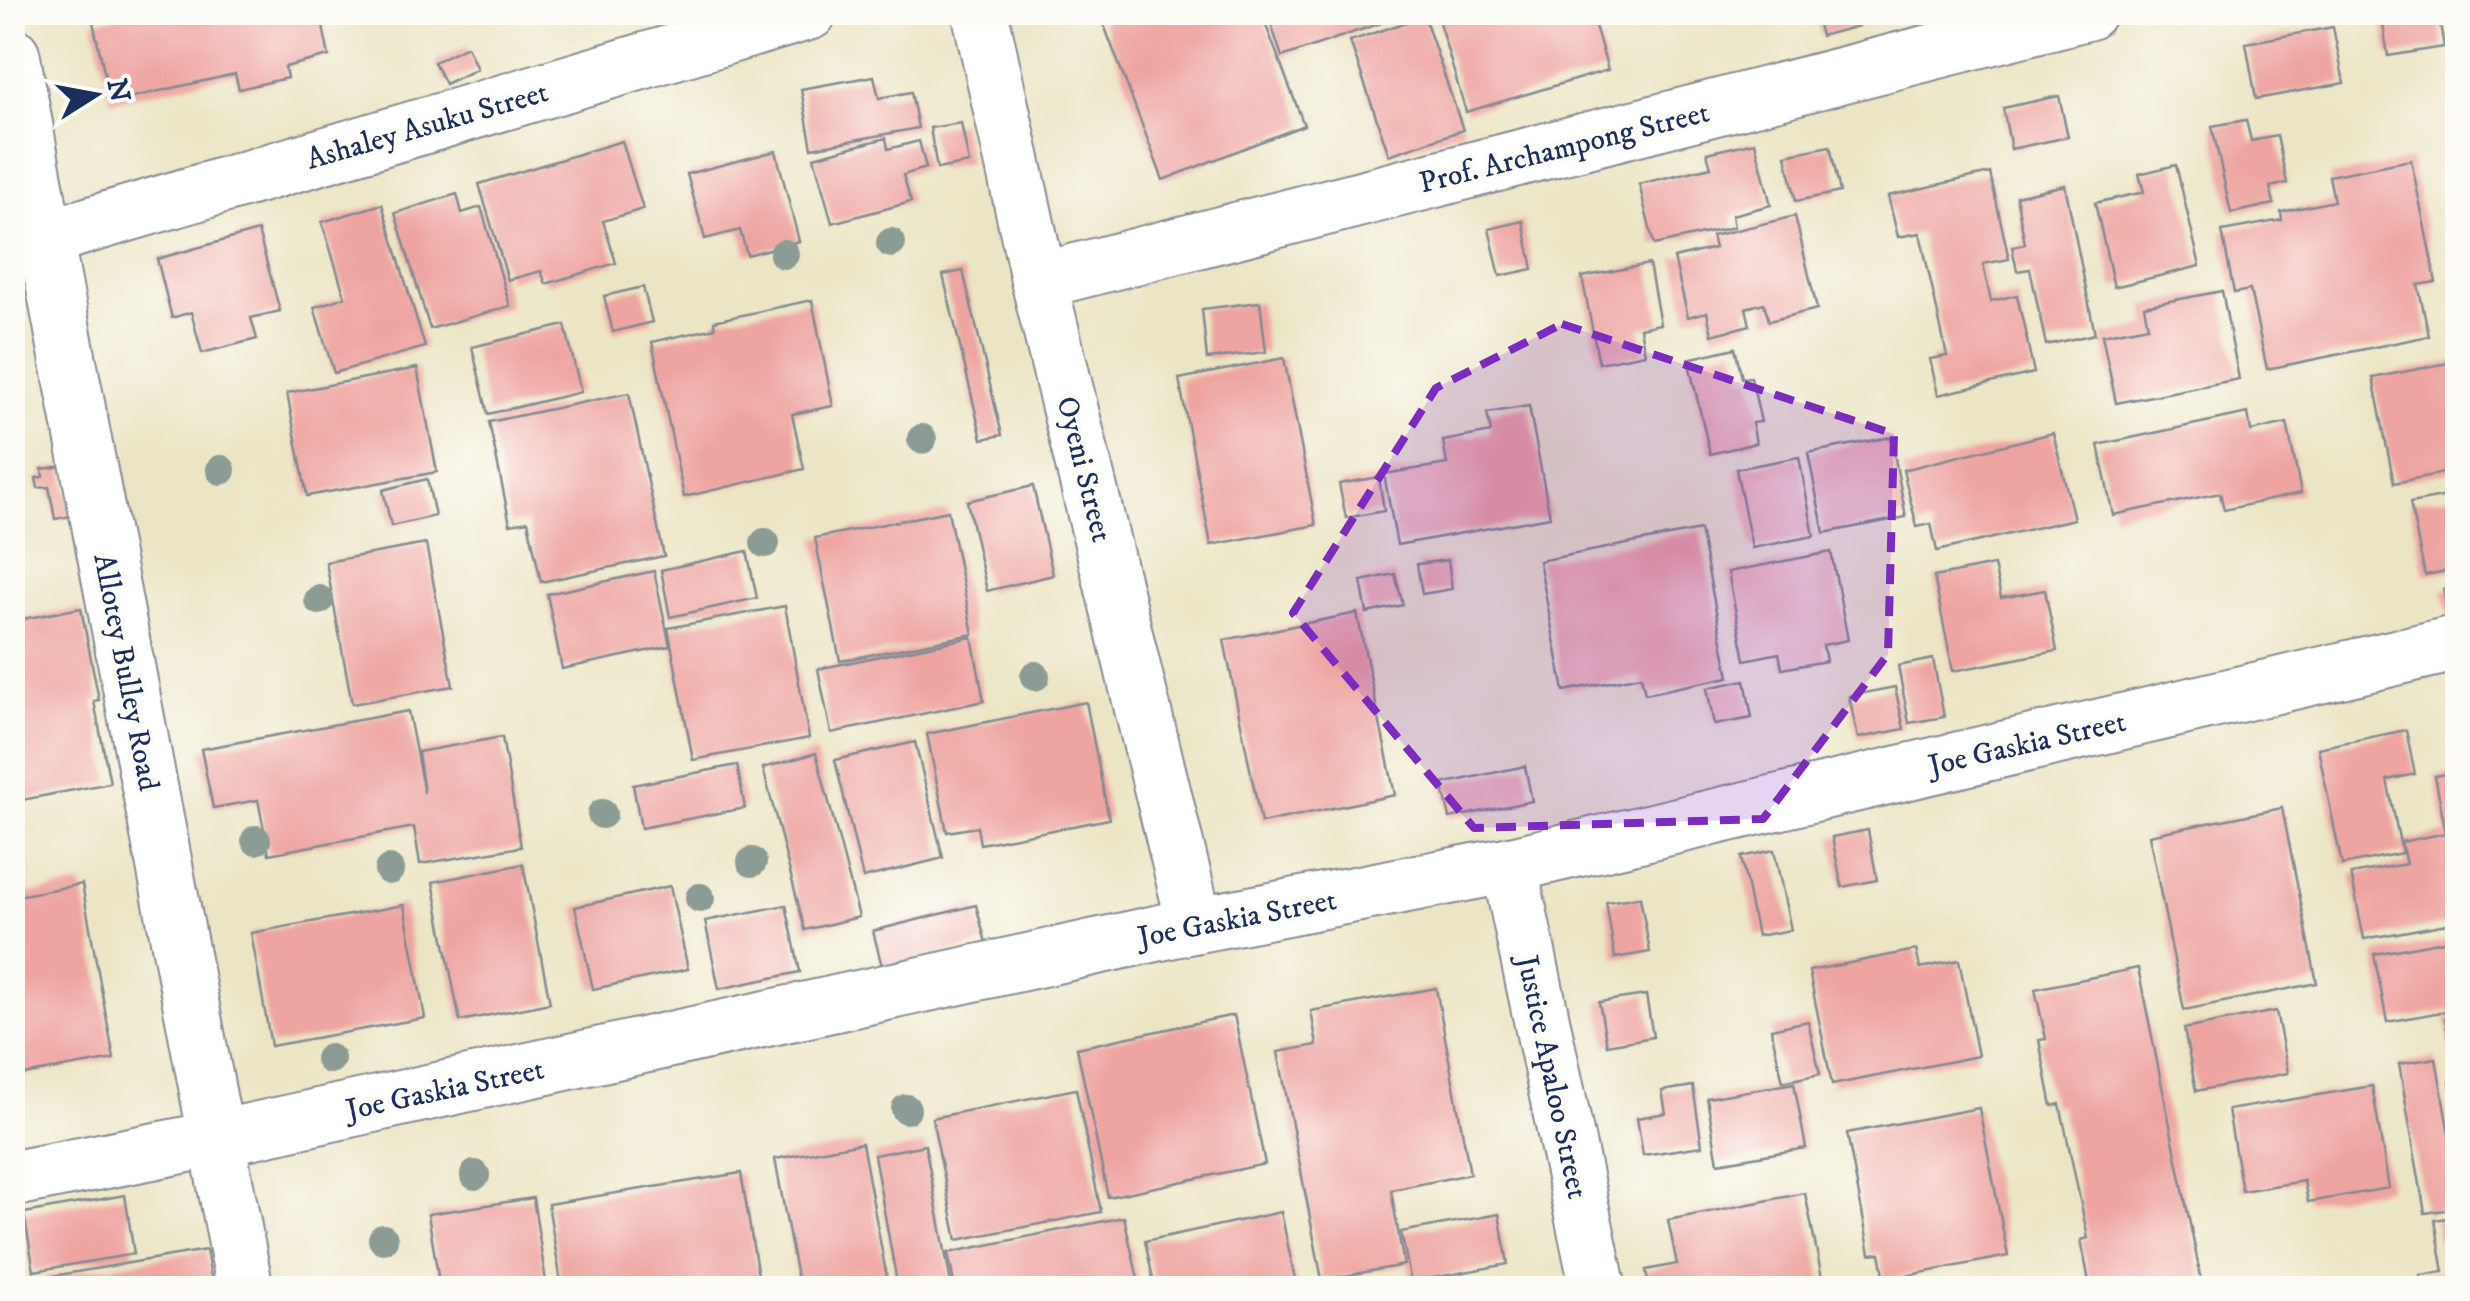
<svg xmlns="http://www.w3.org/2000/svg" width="2470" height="1301" font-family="'IM FELL DW Pica',serif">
  <rect width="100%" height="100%" fill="#fdfcf7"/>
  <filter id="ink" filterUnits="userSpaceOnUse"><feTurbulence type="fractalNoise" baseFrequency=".01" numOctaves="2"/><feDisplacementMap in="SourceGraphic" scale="20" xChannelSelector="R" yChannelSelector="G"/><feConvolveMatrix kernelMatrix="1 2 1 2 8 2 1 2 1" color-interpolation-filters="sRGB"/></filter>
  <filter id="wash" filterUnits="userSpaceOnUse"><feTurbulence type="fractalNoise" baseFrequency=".0048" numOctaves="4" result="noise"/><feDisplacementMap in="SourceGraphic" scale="40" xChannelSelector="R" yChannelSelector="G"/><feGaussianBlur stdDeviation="2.25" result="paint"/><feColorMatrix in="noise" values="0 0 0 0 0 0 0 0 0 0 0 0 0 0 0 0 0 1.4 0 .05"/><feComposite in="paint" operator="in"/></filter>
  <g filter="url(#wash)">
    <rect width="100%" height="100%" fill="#ece5c5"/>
    <g id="blocks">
      <g fill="#eea4a1">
        <path d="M136 12H320L329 56 285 67 287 78 239 89 235 74 111 102 93 22Z"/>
        <path d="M1099 12H1261L1304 125 1163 180Z"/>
        <path d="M1267 12H1410V13L1282 57Z"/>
        <path d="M1436 12H1591L1608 70 1466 112Z"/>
        <path d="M1815 12H1855L1858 26 1821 36Z"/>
        <path d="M2381 12H2438L2444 47 2388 56Z"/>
        <path d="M2448 12H2458V57H2455Z"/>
        <path d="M1424 16 1463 130 1389 155 1350 41Z"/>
        <path d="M2333 27 2344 83 2256 99 2246 43Z"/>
        <path d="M467 46 477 69 445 84 434 62Z"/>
        <path d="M874 76 879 98 911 92 918 128 812 148 801 89Z"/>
        <path d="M2059 96 2068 137 2011 149 2003 108Z"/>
        <path d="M2246 120 2251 141 2277 136 2287 183 2270 187 2274 204 2231 213 2212 126Z"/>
        <path d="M961 123 969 163 937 169 930 128Z"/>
        <path d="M886 138 888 149 919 141 926 168 903 175 911 202 832 223 814 157Z"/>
        <path d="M622 141 643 209 603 221 616 263 546 284 541 271 508 280 479 184Z"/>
        <path d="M1755 142 1771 205 1732 215 1734 227 1654 245 1639 184 1711 167 1707 153Z"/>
        <path d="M1830 146 1840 192 1796 201 1786 155Z"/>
        <path d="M776 151 799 241 747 255 740 230 705 239 687 174Z"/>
        <path d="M2411 160 2436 282 2418 285 2429 336 2267 369 2250 290 2234 293 2222 231 2282 220 2281 212 2334 201 2329 176Z"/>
        <path d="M2176 165 2200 266 2114 287 2095 203 2144 192 2139 174Z"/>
        <path d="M1990 173 2009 259 1983 264 1991 301 2017 295 2034 373 1938 395 1930 359 1947 356 1920 233 1898 237 1888 196Z"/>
        <path d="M2065 185 2095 334 2046 345 2030 269 2017 271 2012 247 2025 244 2016 196Z"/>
        <path d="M457 194 462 213 481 207 510 306 430 329 395 213Z"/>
        <path d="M382 204 425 347 334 373 314 307 345 297 322 222Z"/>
        <path d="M1795 216 1817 309 1769 321 1764 303 1746 308 1750 325 1712 335 1707 312 1688 317 1674 258 1715 248 1712 236Z"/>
        <path d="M1523 221 1533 269 1500 276 1489 229Z"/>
        <path d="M258 231 280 311 251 318 257 339 202 353 191 312 172 318 157 259Z"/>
        <path d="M1649 264 1660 324 1640 328 1645 354 1599 363 1582 277Z"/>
        <path d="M963 271 1002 435 982 439 943 275Z"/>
        <path d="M643 287 652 322 613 332 604 296Z"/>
        <path d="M2222 291 2239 379 2116 403 2102 335 2148 326 2144 306Z"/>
        <path d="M812 300 833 406 792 414 804 469 684 497 652 342 715 328 714 321Z"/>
        <path d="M1260 302 1266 352 1207 359 1202 309Z"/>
        <path d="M565 325 581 392 488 414 472 347Z"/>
        <path d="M1735 348 1742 378 1751 377 1761 422 1752 423 1756 443 1710 454 1688 359Z"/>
        <path d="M1284 358 1316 525 1211 545 1179 379Z"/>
        <path d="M2458 361V470L2394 483 2373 378Z"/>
        <path d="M417 368 437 472 307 496 287 393Z"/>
        <path d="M629 393 664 556 541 582 528 521 510 524 489 422Z"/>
        <path d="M1529 406 1550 517 1397 545 1384 474 1447 464 1443 441 1491 432 1487 413Z"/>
        <path d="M2248 413 2251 431 2287 423 2301 493 2224 510 2220 493 2113 515 2098 445Z"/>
        <path d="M2053 433 2074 519 1937 551 1931 524 1917 527 1903 470Z"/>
        <path d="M1891 437 1906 517 1824 533 1808 453Z"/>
        <path d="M12 452H16L23 490 12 492Z"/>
        <path d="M1799 457 1814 536 1752 548 1736 469Z"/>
        <path d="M63 466 71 516 55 519 49 487 38 488 36 478 43 477 42 469Z"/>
        <path d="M1379 477 1384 511 1346 518 1339 484Z"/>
        <path d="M427 479 435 516 391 526 383 490Z"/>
        <path d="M1033 486 1053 575 987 591 967 501Z"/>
        <path d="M2458 494V569L2425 575 2410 503Z"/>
        <path d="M948 511 973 634 840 661 815 538Z"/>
        <path d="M1700 530 1729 677 1645 694 1641 676 1564 691 1539 561Z"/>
        <path d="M426 544 453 686 352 704 326 562Z"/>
        <path d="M747 551 757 598 670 617 661 570Z"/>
        <path d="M1831 552 1848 640 1823 645 1826 661 1782 669 1779 653 1745 660 1728 572Z"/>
        <path d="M1448 560 1452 589 1422 594 1417 564Z"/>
        <path d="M1994 565 2001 598 2045 590 2057 651 1953 671 1934 577Z"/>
        <path d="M654 571 670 646 562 669 547 594Z"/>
        <path d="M1395 574 1403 605 1367 613 1361 581Z"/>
        <path d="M2458 587V620L2450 622 2443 590Z"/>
        <path d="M785 606 809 738 693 760 668 628Z"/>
        <path d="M81 608 99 700 94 701 110 783 12 802V614L22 612 23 619Z"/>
        <path d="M1357 613 1395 795 1261 823 1224 640Z"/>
        <path d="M972 637 984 701 831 733 818 669Z"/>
        <path d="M1933 659 1944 717 1909 723 1898 666Z"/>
        <path d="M1745 680 1752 718 1714 725 1707 688Z"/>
        <path d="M1895 687 1904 729 1858 738 1849 696Z"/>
        <path d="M1086 702 1109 819 980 844 977 827 947 832 927 734Z"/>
        <path d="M408 711 424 793 418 752 502 737 521 847 420 864 414 827 269 854 258 800 213 808 201 749Z"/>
        <path d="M2406 730 2415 774 2387 780 2402 853 2342 865 2318 748Z"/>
        <path d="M915 742 943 858 863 878 835 760Z"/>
        <path d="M816 753 859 917 805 930 763 768Z"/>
        <path d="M737 765 745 808 641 828 633 785Z"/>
        <path d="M1525 766 1532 801 1450 818 1442 784Z"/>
        <path d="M2458 772V922L2364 939 2351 874 2406 864 2401 842 2446 833 2435 776Z"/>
        <path d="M2282 808 2317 983 2184 1010 2149 835Z"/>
        <path d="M1868 830 1877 880 1842 887 1832 837Z"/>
        <path d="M1774 850 1791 930 1757 936 1741 857Z"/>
        <path d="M523 864 550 1003 460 1021 433 882Z"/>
        <path d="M82 884 114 1059 12 1077V897Z"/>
        <path d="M670 886 688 969 593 989 575 907Z"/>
        <path d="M1640 897 1650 952 1615 958 1606 902Z"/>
        <path d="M404 905 425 1018 271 1046 251 933Z"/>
        <path d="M786 905 800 972 719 989 705 921Z"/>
        <path d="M976 905 986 943 883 970 873 931Z"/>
        <path d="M2454 939 2458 955V1009L2387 1022 2374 954Z"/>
        <path d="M1916 950 1920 968 1959 960 1978 1056 1832 1085 1809 971Z"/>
        <path d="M2138 968 2203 1288H2099L2098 1285 2090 1287 2081 1240 2088 1238 2060 1104 2052 1106 2039 1040 2046 1039 2035 989Z"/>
        <path d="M1436 988 1470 1174 1391 1190 1404 1265 1322 1280 1278 1052 1317 1045 1311 1011Z"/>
        <path d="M1646 995 1653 1037 1607 1045 1599 1002Z"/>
        <path d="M2276 1011 2288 1073 2196 1091 2184 1029Z"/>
        <path d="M1234 1015 1265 1164 1108 1197 1077 1048Z"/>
        <path d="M2458 1016V1067L2454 1068 2445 1018Z"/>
        <path d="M1808 1021 1820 1074 1783 1082 1771 1029Z"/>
        <path d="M2436 1058 2458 1188V1208L2425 1213 2399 1064Z"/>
        <path d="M2458 1081V1115H2455L2450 1082Z"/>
        <path d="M1794 1083 1806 1148 1718 1163 1707 1098Z"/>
        <path d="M1693 1086 1702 1146 1643 1155 1637 1118 1666 1113 1662 1091Z"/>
        <path d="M2372 1086 2389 1188 2308 1202 2304 1181 2242 1191 2228 1110Z"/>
        <path d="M1076 1089 1101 1212 957 1240 932 1118Z"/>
        <path d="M1979 1108 2008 1256 1885 1280 1880 1253 1870 1254 1847 1133Z"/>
        <path d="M862 1143 888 1284 866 1288H799L775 1159Z"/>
        <path d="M925 1145 952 1288H898L874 1155Z"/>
        <path d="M741 1173 760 1288H562L548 1204Z"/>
        <path d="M1805 1193 1824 1288H1649L1646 1270 1677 1264 1668 1220Z"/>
        <path d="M125 1195 134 1254 34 1271 24 1213Z"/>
        <path d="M533 1198 547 1288H440L428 1214Z"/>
        <path d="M1281 1212 1297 1288H1155L1145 1241Z"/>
        <path d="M1499 1214 1508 1264 1411 1282 1401 1232Z"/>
        <path d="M2458 1216V1288H2423L2420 1275 2444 1272 2435 1220Z"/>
        <path d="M1124 1217 1140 1288H955L948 1253Z"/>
        <path d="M206 1250 213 1288H43L41 1278Z"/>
      </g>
    </g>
  </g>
  <g filter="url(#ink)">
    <use href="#blocks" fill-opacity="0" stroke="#848a92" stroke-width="2.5"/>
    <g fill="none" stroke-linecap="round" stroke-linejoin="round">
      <g stroke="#848a92" stroke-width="59">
        <g id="minor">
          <path d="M980 12 1039 281 1195 925"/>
          <path d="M12 55 45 238 245 1288"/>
          <path d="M45 238 809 12"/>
          <path d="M1039 281 2088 12"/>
          <path d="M1509 865 1598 1288"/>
          <path d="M12 1179 215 1139 1195 925 1509 865 2458 643"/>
        </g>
      </g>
      <use href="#minor" stroke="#fff" stroke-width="55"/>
    </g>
    <g fill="#8c9c95">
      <circle cx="891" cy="243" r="15"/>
      <circle cx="784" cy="254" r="15"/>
      <circle cx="922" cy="439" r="15"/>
      <circle cx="221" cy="470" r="15"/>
      <circle cx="765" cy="543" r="15"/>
      <circle cx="319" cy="600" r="15"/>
      <circle cx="1035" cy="676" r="15"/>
      <circle cx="602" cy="814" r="15"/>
      <circle cx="256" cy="840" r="15"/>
      <circle cx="752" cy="862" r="15"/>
      <circle cx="389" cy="870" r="15"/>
      <circle cx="700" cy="898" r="15"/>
      <circle cx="330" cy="1059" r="15"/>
      <circle cx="906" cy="1109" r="15"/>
      <circle cx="475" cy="1175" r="15"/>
      <circle cx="383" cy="1239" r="15"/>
    </g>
  </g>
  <path fill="#7b2cbf" fill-opacity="0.2" stroke="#7b2cbf" stroke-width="8" stroke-dasharray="20 12" stroke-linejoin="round" d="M1562 324 1894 434 1888 654 1763 819 1474 828 1293 613 1436 388Z"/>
  <g text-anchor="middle" stroke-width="8" stroke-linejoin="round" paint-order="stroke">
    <g font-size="30" fill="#1b2f5e" stroke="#fdfcf7">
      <text transform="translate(427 125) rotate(-16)" y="10">Ashaley Asuku Street</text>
      <text transform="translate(1564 147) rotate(-14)" y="10">Prof. Archampong Street</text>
      <text transform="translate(1085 469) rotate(76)" y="10">Oyeni Street</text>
      <text transform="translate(127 672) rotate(79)" y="10">Allotey Bulley Road</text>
      <text transform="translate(2027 743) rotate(-13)" y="10">Joe Gaskia Street</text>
      <text transform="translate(1237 918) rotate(-11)" y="10">Joe Gaskia Street</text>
      <text transform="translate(1553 1077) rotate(78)" y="10">Justice Apaloo Street</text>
      <text transform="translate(445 1089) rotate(-12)" y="10">Joe Gaskia Street</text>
    </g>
  </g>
  <rect width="2470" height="1301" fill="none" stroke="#fdfcf7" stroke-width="50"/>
  <g transform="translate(95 95) rotate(79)" stroke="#fdfcf7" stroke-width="8" paint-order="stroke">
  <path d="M0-8L18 38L0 25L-18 38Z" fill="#1b2f5e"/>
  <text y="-15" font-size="28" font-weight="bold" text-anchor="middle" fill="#1b2f5e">N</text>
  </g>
</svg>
